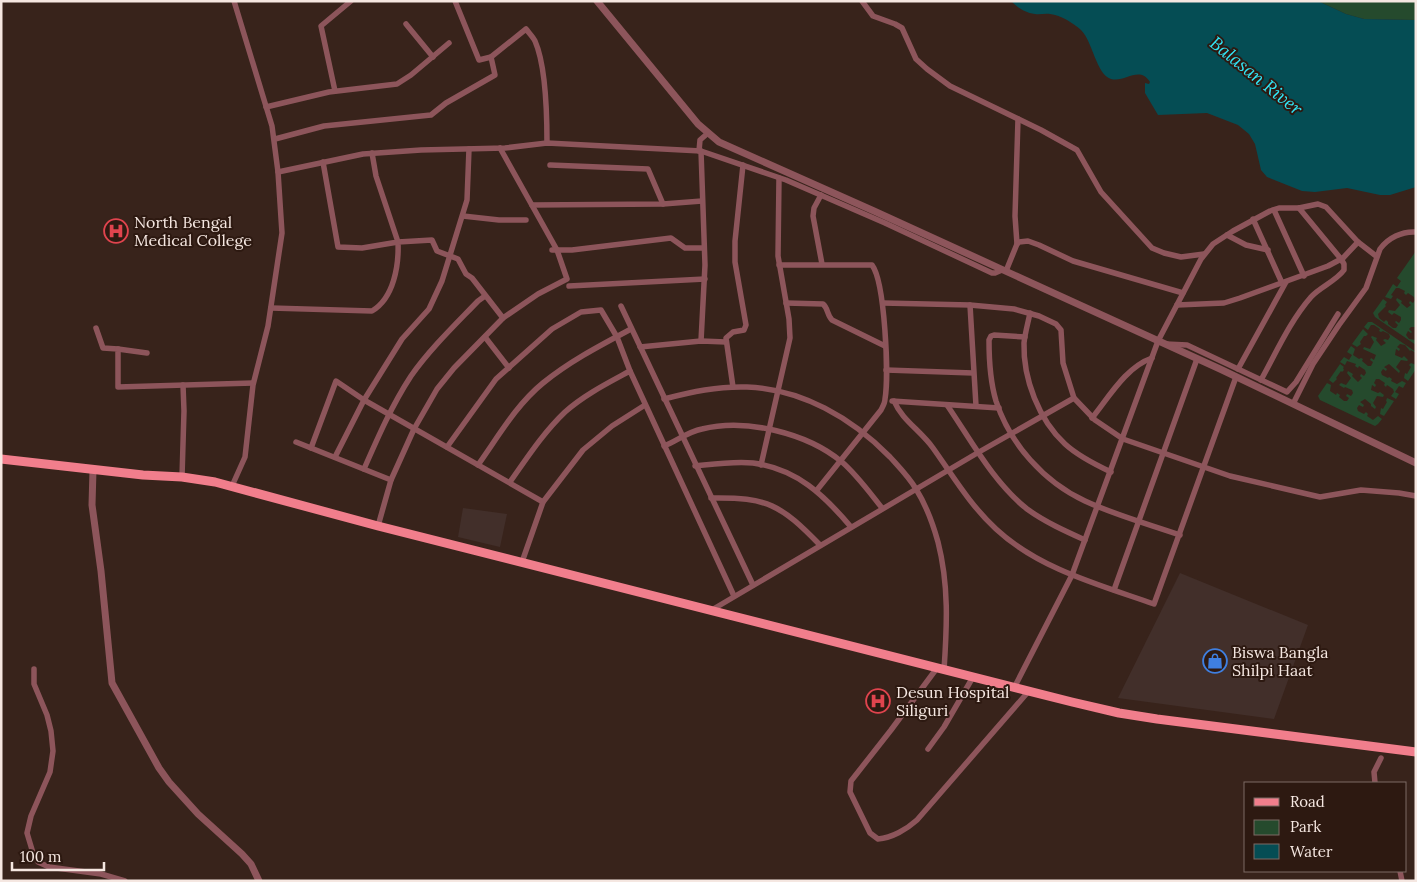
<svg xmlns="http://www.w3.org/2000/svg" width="1417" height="882" font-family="Lora,serif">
  <rect width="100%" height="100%" fill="#38231b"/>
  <g fill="#422f2a">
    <path d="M463 508 507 514 500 547 458 537Z"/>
    <path d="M1180 573 1308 625 1274 719 1118 698Z"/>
  </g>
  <g fill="#254a2d">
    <path d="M1318 1H1416V20L1364 19 1346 14Z"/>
    <path d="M1416 251V327H1411L1409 329 1412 332 1411 333 1408 331 1406 335 1409 339 1416 340V345L1375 317 1373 313 1383 299 1387 302 1385 305 1386 306 1378 314 1379 318 1384 322 1386 320 1388 322V324L1393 328H1396L1398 325 1395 322 1396 321 1399 323 1401 320V317L1394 313 1392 315 1388 312 1389 310 1395 311 1400 305 1396 300 1397 298 1402 301 1401 303 1407 308 1411 305 1409 303 1410 301 1413 303 1415 300 1414 297 1408 293 1406 295 1404 293 1405 291 1399 288H1396L1391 295 1393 296 1391 299 1385 297 1393 284 1397 287 1401 281 1397 278Z"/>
    <path d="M1368 322H1372L1416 352V353L1411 350 1410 351 1405 345 1400 344 1397 347 1400 349 1399 351 1396 349 1395 355 1402 358 1404 356 1408 360 1407 361 1401 360 1396 367 1400 371 1399 373 1389 364 1384 367 1387 369 1386 371 1383 369 1381 372 1382 375 1388 378 1389 377 1392 379 1391 381 1397 384 1402 381 1406 383 1403 388 1399 386 1395 392 1399 394 1396 399 1391 396 1394 392 1393 389 1387 385 1386 387 1384 385 1385 383 1379 379H1376L1374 383 1376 385 1375 387 1372 385 1371 390 1378 393 1380 392 1384 395 1383 397 1377 396 1373 403 1376 407 1375 409 1371 406V404L1365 399 1360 402 1364 405 1363 407 1359 405 1357 408 1358 411 1364 414 1366 412 1368 414 1367 416 1373 420 1378 416 1382 419 1378 424 1375 426 1320 400 1318 396 1327 383 1331 385 1330 391 1336 395 1337 393 1340 395 1339 397 1344 401H1347L1349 398 1346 396 1347 394 1351 396 1353 393 1352 390 1345 387 1344 388 1339 385 1341 383 1346 385 1351 378 1347 373 1348 371 1353 374 1352 376 1358 382 1362 378 1360 376 1361 374 1364 376 1366 373 1365 370 1359 366 1358 368 1355 366 1356 364 1347 361 1345 365 1340 362 1344 357 1349 360 1352 355 1347 352 1351 346 1355 349 1353 355 1359 359 1361 358 1363 359 1362 361 1368 366H1371L1373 362 1370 360 1371 358 1374 360 1376 355 1363 349 1364 347 1370 349 1374 342 1371 337 1372 336 1377 338 1376 340 1381 346 1386 343 1383 340 1385 339 1388 340 1390 337 1389 334 1383 331 1381 332 1379 331 1380 329 1374 325H1371L1368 330 1364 327Z"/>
    <path d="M1363 329 1368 334 1366 336H1364L1360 342 1361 344 1357 347 1352 344Z"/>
    <path d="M1411 363 1416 365V369L1408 381 1404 378 1405 373 1407 374 1411 367 1409 365Z"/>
    <path d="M1340 364 1344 367 1343 368 1344 370 1342 372 1341 371 1336 378 1337 379 1333 383 1329 380Z"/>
    <path d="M1387 398 1394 401 1384 416 1380 414 1381 408 1383 409 1387 402 1386 401Z"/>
  </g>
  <path fill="#054d54" d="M1011 1H1318L1346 14 1364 19 1416 20V187L1390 195H1380L1347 188 1315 192 1302 191 1267 177 1261 170 1255 144 1249 134 1238 125 1207 113 1158 115 1145 93V83L1149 84 1150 82C1139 65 1125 83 1111 79 1096 74 1093 42 1081 30 1073 23 1061 15 1050 14 1045 13 1040 15 1035 14 1025 13 1018 8 1011 1Z"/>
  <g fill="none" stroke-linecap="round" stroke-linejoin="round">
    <g stroke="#8d555b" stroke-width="5.5">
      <path d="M455 1 479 60 491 57 526 29C529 33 533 37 535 41 546 66 547 115 547 143"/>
      <path d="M862 1 873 16 895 24 902 28 916 59 927 69 950 86 1041 130 1077 150 1101 192 1152 248 1164 253 1181 257 1204 254"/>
      <path d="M406 24 433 57"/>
      <path d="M335 91 321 26 351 1"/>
      <path d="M266 107 329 92 397 84 411 75 449 43"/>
      <path d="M275 139 324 126 431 115 446 103 495 75 491 57"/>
      <path d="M469 149 467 200 442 281 429 309 402 339 364 400 543 502"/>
      <path d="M699 151 700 140 708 133"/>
      <path d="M323 162 338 247 362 248 398 242 376 176 372 153"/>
      <path d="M550 165 648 169 663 204"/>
      <path d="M278 172 363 154 421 150 505 148 547 143 701 151 786 180 885 223 992 273H995L1002 270"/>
      <path d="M821 195 814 208 813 216 822 264"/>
      <path d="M532 205 663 204 702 201"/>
      <path d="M1274 210 1304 276"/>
      <path d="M463 216 499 220H526"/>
      <path d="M1253 219 1282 283"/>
      <path d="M1227 235 1246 245 1268 250"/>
      <path d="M1017 244 1015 216 1018 119"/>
      <path d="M552 250H572L671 238 685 248H703"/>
      <path d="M779 265H872C885 282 889 376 885 399 885 403 883 406 881 410L817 490"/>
      <path d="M1006 271 1017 244 1019 242 1028 241 1039 245 1073 261 1183 293"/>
      <path d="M569 286 705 279"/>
      <path d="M786 303 823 304C828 308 827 315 832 320L885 346"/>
      <path d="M883 303 970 305 1014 309 1039 316 1056 324 1061 330 1063 363 1074 398 1095 420 1123 439 1230 476 1320 497 1361 490 1399 493 1416 496"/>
      <path d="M970 305 976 406"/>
      <path d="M1177 305 1224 303 1240 298 1328 266 1343 258 1358 242"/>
      <path d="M621 306 753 585"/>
      <path d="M271 308 372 311C394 298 399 265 398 242L432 240 437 251 458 259 466 274 472 278 503 318"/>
      <path d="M1030 313C1028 323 1025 333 1024 343 1023 379 1039 420 1065 444 1078 456 1094 464 1111 472"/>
      <path d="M96 328 103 348 118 349V387L253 383"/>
      <path d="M485 337 509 368"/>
      <path d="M1025 337 994 335 991 336 989 340C989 361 990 381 996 401 1010 444 1044 482 1085 501 1115 515 1148 524 1180 535"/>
      <path d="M701 341 705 265 701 151"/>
      <path d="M1166 344 1187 345 1287 392 1296 382 1338 314"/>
      <path d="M640 347 701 341 726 342"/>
      <path d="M118 349 147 353"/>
      <path d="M1238 369 1286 282"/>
      <path d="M886 370 973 373"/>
      <path d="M1261 380C1276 353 1290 321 1311 297 1320 287 1336 281 1344 270V264L1341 259 1299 208"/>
      <path d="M733 387 726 338 733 332 744 330 746 325 735 262V241L743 165"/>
      <path d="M664 399C691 392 718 386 747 387 802 389 852 418 890 457 899 467 909 477 916 489 926 505 933 524 938 542 949 585 947 626 944 670"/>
      <path d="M892 401 999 408"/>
      <path d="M894 401C902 420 921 431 933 448 953 476 970 505 996 529 1039 569 1100 585 1154 604L1236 377"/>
      <path d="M1293 404 1313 364 1339 325 1366 288 1380 249C1388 238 1402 231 1416 232"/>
      <path d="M947 405C971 440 993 482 1027 509 1045 522 1065 531 1085 540"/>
      <path d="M1092 418C1109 397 1126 367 1152 358"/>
      <path d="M296 442 391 480"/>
      <path d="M664 446C677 441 687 432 702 429 746 418 807 433 842 462 857 475 870 493 882 508"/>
      <path d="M447 447 496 379 552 329 581 312 601 310 617 337 630 371"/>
      <path d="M311 448 336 381 364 400 335 457"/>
      <path d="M478 465C498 437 516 405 543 383 570 361 601 345 631 329"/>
      <path d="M761 465 790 338 789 319 778 256 779 178"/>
      <path d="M695 466C714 464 734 461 753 463 797 469 824 495 851 527"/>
      <path d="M364 469C378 437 392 405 411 376 430 349 455 325 478 301L485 296"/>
      <path d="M182 477 184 411 183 385"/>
      <path d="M510 482C527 458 543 433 565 412 584 395 608 383 630 371L734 596"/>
      <path d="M232 486 245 457 253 385 268 326 282 233 278 172 272 126 234 1"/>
      <path d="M711 498C768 497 781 505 820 545"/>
      <path d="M378 526 391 480 414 429 437 389 454 368 503 318 538 294 567 279 557 250 500 148"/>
      <path d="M522 562 543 502 583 450 612 426 645 405"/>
      <path d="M1114 590 1197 359"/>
      <path d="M710 611 979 452 1074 398"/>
      <path d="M937 668 891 730 851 781 850 792 870 833 878 839C892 838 907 829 917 820L1028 692"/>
      <path d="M34 669V684L47 715 51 731 53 751 50 772 31 816 27 833 33 853 38 862 49 867 101 874 125 881"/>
      <path d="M1014 688 1072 575 1158 341 1201 259 1213 244 1233 231 1270 211 1279 208H1299L1318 204 1326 207 1358 242 1376 256"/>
      <path d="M928 749 944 727 973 677"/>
      <path d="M1375 783 1374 772 1381 758"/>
      <path d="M1400 871 1402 881"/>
    </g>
    <g stroke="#8d555b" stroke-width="7">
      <path d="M597 1 698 124 719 142 874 211 1220 369 1416 463"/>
      <path d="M93 470 92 505 101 571 112 683 159 768 169 782 198 814 242 854 251 864 259 881"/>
    </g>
    <path stroke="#f17e8c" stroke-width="9" d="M1 459 143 475 182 477 215 482 378 526 1072 702 1119 713 1157 719 1416 752"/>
  </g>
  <defs>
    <g id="hospital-ring" transform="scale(1.25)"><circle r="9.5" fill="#2d1911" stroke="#e0444e" stroke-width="1.5"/><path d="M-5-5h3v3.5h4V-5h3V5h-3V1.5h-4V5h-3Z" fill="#e0444e"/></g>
    <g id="shop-ring" transform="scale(1.25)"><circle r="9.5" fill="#2d1911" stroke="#3f7fe0" stroke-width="1.5"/><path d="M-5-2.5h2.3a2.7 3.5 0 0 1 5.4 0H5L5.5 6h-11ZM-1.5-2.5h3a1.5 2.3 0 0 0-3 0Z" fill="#3f7fe0"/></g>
  </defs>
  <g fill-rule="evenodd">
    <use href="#hospital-ring" x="116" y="231"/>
    <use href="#shop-ring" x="1215" y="661"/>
    <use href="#hospital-ring" x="878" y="701"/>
  </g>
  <g text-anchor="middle" stroke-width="4" stroke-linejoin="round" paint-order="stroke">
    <g font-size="16" fill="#f5e7e1" stroke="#2d1911" text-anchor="start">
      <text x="134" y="228">North Bengal<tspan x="134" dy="18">Medical College</tspan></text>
      <text x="1232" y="658">Biswa Bangla<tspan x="1232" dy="18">Shilpi Haat</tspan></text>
      <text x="896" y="698">Desun Hospital<tspan x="896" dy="18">Siliguri</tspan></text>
    </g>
    <g font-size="18" font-style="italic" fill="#31e5f5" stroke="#2d1911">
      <text transform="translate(1256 76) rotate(39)" y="6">Balasan River</text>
    </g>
  </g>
  <rect width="1417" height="882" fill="none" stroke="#f5e7e1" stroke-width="5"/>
  <rect x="1244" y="782" width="162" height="90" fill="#2d1911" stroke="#7d6b64"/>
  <rect x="1254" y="798" width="25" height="8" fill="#f17e8c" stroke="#7d6b64"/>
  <text x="1290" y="807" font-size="15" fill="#f5e7e1">Road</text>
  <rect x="1254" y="820" width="25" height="15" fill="#254a2d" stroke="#7d6b64"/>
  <text x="1290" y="832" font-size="15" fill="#f5e7e1">Park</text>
  <rect x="1254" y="844" width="25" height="15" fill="#054d54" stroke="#7d6b64"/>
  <text x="1290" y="857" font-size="15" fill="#f5e7e1">Water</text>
  <path d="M12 862v8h92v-8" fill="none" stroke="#f5e7e1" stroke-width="2.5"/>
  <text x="20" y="862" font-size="15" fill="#f5e7e1" stroke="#2d1911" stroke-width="4" paint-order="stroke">100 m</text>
</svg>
